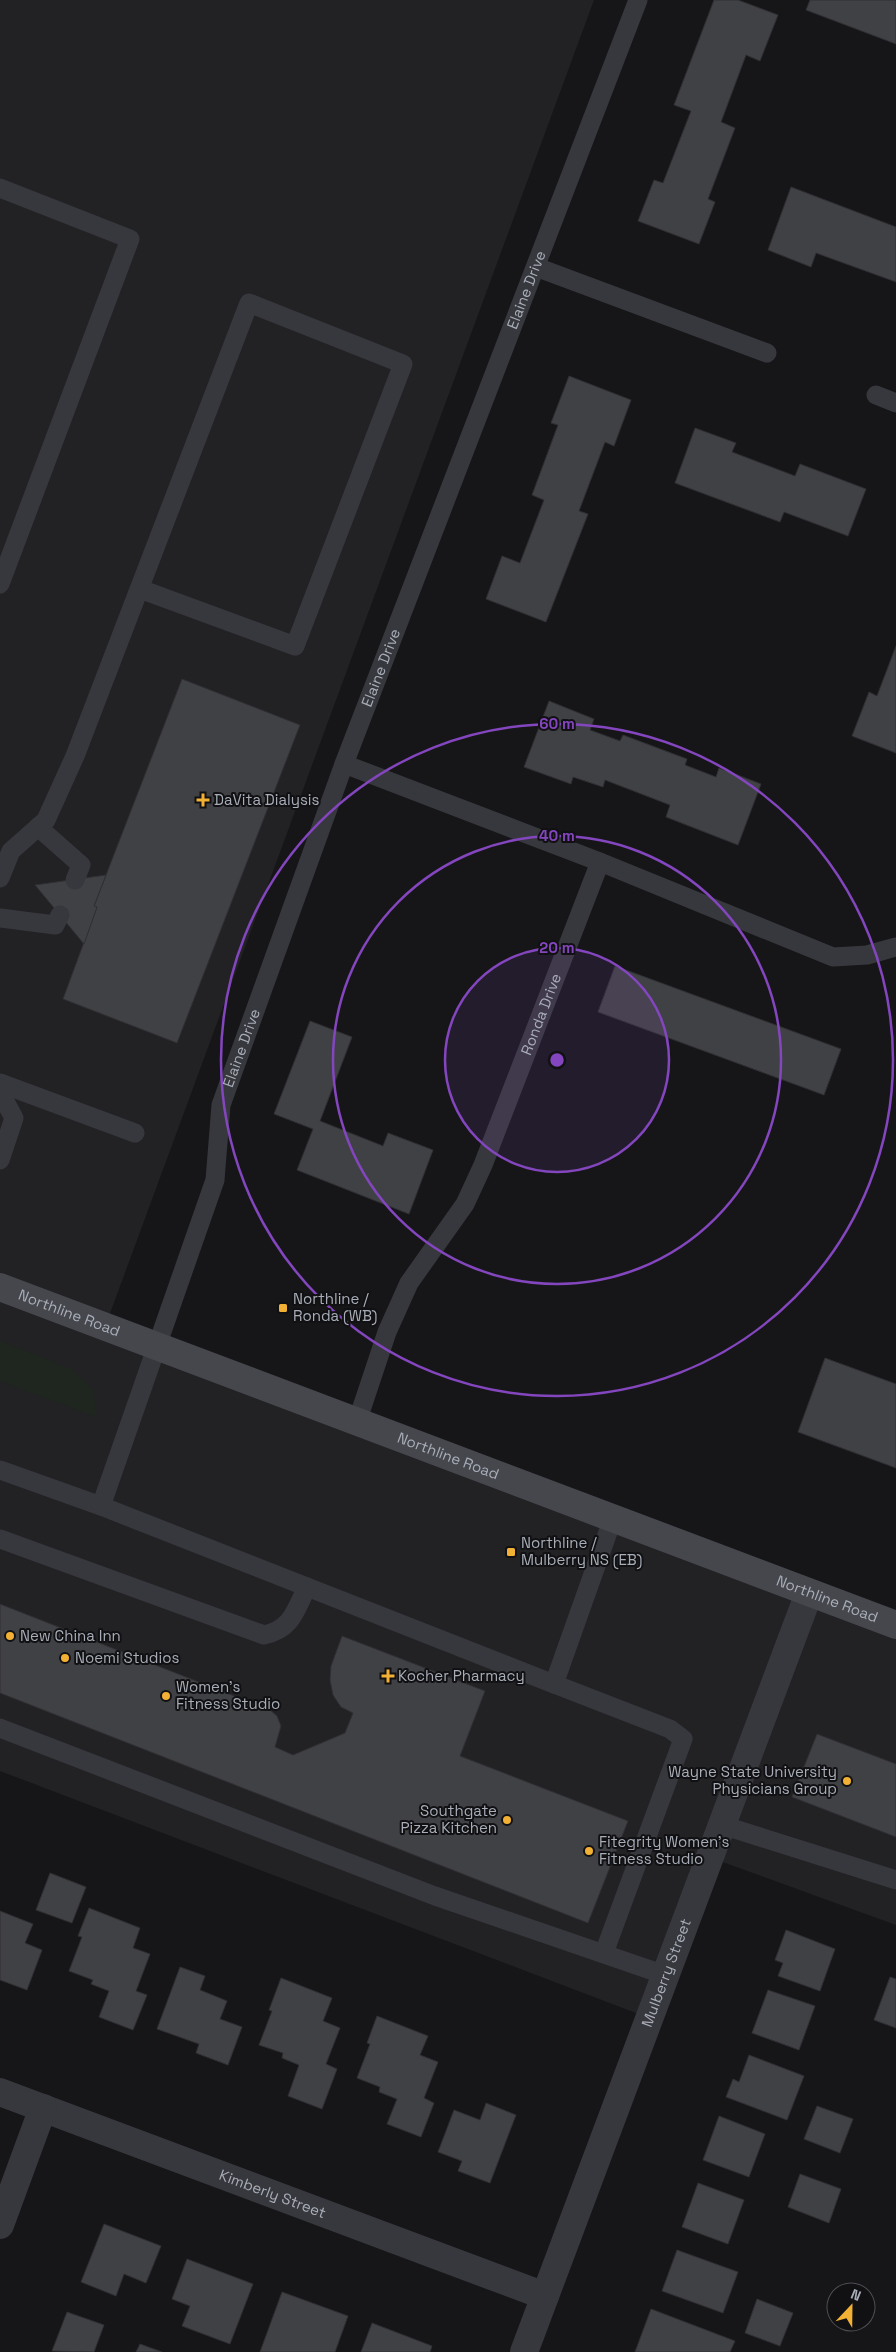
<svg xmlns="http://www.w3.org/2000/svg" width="896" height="2352" font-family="'Space Grotesk',sans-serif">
  <rect width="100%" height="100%" fill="#161618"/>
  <path fill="#222225" d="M0 0H594L105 1327 896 1625V1925L709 1857 649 2018 0 1771Z"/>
  <path fill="#1e261f" d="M0 1341 71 1369 93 1390 97 1417 0 1381Z"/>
  <g fill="#404145" stroke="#303034">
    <path d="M714 0H738L778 15 760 61 746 55 721 122 735 128 708 199 715 202 699 244 638 221 654 180 663 183 691 111 674 105Z"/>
    <path d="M810 0H896V44L806 10Z"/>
    <path d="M791 187 896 227V282L816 253 811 267 768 250Z"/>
    <path d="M569 376 631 400 614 446 605 442 579 511 588 514 546 622 486 599 502 556 520 563 544 500 532 495 558 425 551 423Z"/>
    <path d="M695 428 736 443 732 452 795 476 800 464 866 489 848 536 784 512 780 522 675 483Z"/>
    <path d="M896 646V753L852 736 869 692 877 696Z"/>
    <path d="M182 679 300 725 177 1043 63 999 97 907 94 906Z"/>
    <path d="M549 701 594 719 590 730 620 741 623 735 687 759 685 765 716 777 719 768 761 784 738 845 666 817 670 805 605 780 603 787 573 777 571 784 524 767Z"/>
    <path d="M106 875 94 906 97 907 84 944 35 885Z"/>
    <path d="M615 966 841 1049 824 1095 598 1012Z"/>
    <path d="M310 1021 352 1037 320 1121 383 1146 388 1133 433 1150 409 1214 297 1170 313 1129 274 1114Z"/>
    <path d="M825 1358 896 1384V1468L798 1432Z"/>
    <path d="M0 1604 270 1710 277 1716 281 1726 275 1747 293 1755 345 1733 353 1713 341 1707 333 1695 330 1680 331 1666 342 1636 485 1691 460 1756 628 1821 588 1923 0 1693Z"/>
    <path d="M817 1734 896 1764V1837L792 1797Z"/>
    <path d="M50 1873 86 1887 72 1923 36 1910Z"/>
    <path d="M89 1908 140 1928 133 1948 150 1954 136 1991 147 1995 133 2030 99 2017 109 1991 91 1984 93 1980 69 1971 82 1937 78 1936Z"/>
    <path d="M0 1911 33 1924 25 1943 42 1950 27 1990 0 1980Z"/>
    <path d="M786 1930 835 1949 820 1991 778 1976 783 1963 775 1960Z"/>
    <path d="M180 1967 205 1976 200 1990 227 2001 220 2019 242 2027 228 2065 196 2053 199 2044 157 2029Z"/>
    <path d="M890 1977 896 1979V2028L874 2020Z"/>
    <path d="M281 1978 332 1998 323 2021 340 2028 326 2064 337 2069 322 2109 288 2096 299 2065 282 2058 283 2053 259 2045 272 2011 269 2010Z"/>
    <path d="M768 1990 815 2006 799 2050 752 2033Z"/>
    <path d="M377 2016 428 2036 420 2055 438 2062 424 2098 434 2103 421 2137 387 2124 397 2099 379 2092 380 2087 357 2078 370 2044 367 2043Z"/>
    <path d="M749 2055 804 2076 787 2120 726 2097 733 2079 739 2082Z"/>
    <path d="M486 2103 516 2115 490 2183 458 2171 462 2161 438 2152 454 2110 480 2120Z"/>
    <path d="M817 2106 853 2119 840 2153 804 2139Z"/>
    <path d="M719 2116 765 2134 749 2177 703 2160Z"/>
    <path d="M800 2174 841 2189 829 2223 788 2207Z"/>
    <path d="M698 2183 744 2200 728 2244 682 2227Z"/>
    <path d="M104 2224 161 2246 146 2283 124 2274 116 2296 81 2282Z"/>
    <path d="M677 2250 738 2272 723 2313 662 2291Z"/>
    <path d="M187 2259 253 2284 230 2344 182 2326 190 2306 172 2299Z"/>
    <path d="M282 2292 348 2316 335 2352H260Z"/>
    <path d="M757 2299 793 2313 780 2346 745 2333Z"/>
    <path d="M651 2309 735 2341 730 2352H635Z"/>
    <path d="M67 2312 104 2325 94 2352 52 2351Z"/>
    <path d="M372 2323 432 2346 430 2352H361Z"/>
    <path d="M140 2344 162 2352H136Z"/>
  </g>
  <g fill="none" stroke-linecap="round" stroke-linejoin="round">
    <g stroke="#37383d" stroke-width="19">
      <path d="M0 188 130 239 0 584"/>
      <path d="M536 267 767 353"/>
      <path d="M876 395 896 403"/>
      <path d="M344 764 600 862 833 957 867 955 896 947"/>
      <path d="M38 827 81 865 75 880"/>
      <path d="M0 878 11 851 46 820 75 756 249 303 403 364 295 646 140 589"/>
      <path d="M0 918 55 925 60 915"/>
      <path d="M0 1083 135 1133"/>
      <path d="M0 1092 14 1118 0 1160"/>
      <path id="s1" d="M357 1422 387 1332 409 1283 465 1204 483 1165 600 862"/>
      <path d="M0 1470 101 1506"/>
      <path id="s2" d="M613 1518 554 1684 101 1506 215 1180 221 1105 344 764 638 0"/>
      <path d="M0 1539 264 1635C292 1629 295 1611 307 1587"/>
      <path d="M554 1684 670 1729 683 1739 604 1953"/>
      <path d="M0 1728 435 1896 665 1975"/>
      <path d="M722 1825 896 1880"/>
    </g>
    <g stroke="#37383d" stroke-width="28">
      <path id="s3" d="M0 2092 545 2296"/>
      <path d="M0 2225 43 2108"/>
      <path id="s4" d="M524 2352 809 1593"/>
    </g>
    <path stroke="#45474d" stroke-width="28" id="s5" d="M0 1287 896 1625"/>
  </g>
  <circle cx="557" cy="1060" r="112" fill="#8446be" fill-opacity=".12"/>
  <g fill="none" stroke="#8446be" stroke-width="2.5">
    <circle cx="557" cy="1060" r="112"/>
    <circle cx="557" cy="1060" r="224"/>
    <circle cx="557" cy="1060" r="336"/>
  </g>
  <g fill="#f2b134" stroke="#111113" stroke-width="2">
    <path d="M200.5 792.5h5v5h5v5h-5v5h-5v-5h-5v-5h5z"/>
    <rect x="278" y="1303" width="10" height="10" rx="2.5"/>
    <rect x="506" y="1547" width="10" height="10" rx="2.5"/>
    <circle cx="10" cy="1636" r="5"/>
    <circle cx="65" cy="1658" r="5"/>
    <path d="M385.5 1668.5h5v5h5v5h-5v5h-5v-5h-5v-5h5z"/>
    <circle cx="166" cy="1696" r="5"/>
    <circle cx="847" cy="1781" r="5"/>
    <circle cx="507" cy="1820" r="5"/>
    <circle cx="589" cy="1851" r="5"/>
  </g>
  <g text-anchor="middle" stroke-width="4" stroke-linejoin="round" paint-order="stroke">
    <g font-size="15" fill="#a8adb8" stroke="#111113">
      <text dy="5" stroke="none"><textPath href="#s2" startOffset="1954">Elaine Drive</textPath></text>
      <text dy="5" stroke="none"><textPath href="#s2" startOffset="1549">Elaine Drive</textPath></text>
      <text dy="5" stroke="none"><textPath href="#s1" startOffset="450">Ronda Drive</textPath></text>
      <text dy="5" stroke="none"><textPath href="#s2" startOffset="1144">Elaine Drive</textPath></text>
      <text dy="5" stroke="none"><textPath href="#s5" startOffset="74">Northline Road</textPath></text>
      <text dy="5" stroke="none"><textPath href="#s5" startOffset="479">Northline Road</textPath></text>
      <text dy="5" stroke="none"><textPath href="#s5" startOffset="884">Northline Road</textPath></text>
      <text dy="5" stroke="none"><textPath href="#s4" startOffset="405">Mulberry Street</textPath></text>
      <text dy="5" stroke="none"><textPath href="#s3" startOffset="291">Kimberly Street</textPath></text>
    </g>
    <g font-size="15" fill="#a8adb8" stroke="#111113" text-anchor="start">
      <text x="214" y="805">DaVita Dialysis</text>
      <text x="293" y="1304">Northline /<tspan x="293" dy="17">Ronda (WB)</tspan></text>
      <text x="521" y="1548">Northline /<tspan x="521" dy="17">Mulberry NS (EB)</tspan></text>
      <text x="20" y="1641">New China Inn</text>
      <text x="75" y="1663">Noemi Studios</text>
      <text x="398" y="1681">Kocher Pharmacy</text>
      <text x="176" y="1692">Women's<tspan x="176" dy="17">Fitness Studio</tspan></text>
      <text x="837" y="1777" text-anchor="end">Wayne State University<tspan x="837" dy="17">Physicians Group</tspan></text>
      <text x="497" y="1816" text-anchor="end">Southgate<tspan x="497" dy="17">Pizza Kitchen</tspan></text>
      <text x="599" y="1847">Fitegrity Women's<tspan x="599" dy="17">Fitness Studio</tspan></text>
    </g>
  </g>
  <circle cx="557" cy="1060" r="8" fill="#8446be" stroke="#111113" stroke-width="2.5"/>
  <g font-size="15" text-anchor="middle" font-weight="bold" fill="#8446be" stroke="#111113" stroke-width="4" stroke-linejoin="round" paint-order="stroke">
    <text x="557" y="729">60 m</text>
    <text x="557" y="841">40 m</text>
    <text x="557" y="953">20 m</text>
  </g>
  <g transform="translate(851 2307) rotate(22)"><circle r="24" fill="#111113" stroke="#4d4f55"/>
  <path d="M0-4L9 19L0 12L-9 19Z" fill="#f2b134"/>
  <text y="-8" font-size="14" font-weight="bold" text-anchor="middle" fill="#a8adb8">N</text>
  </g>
</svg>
